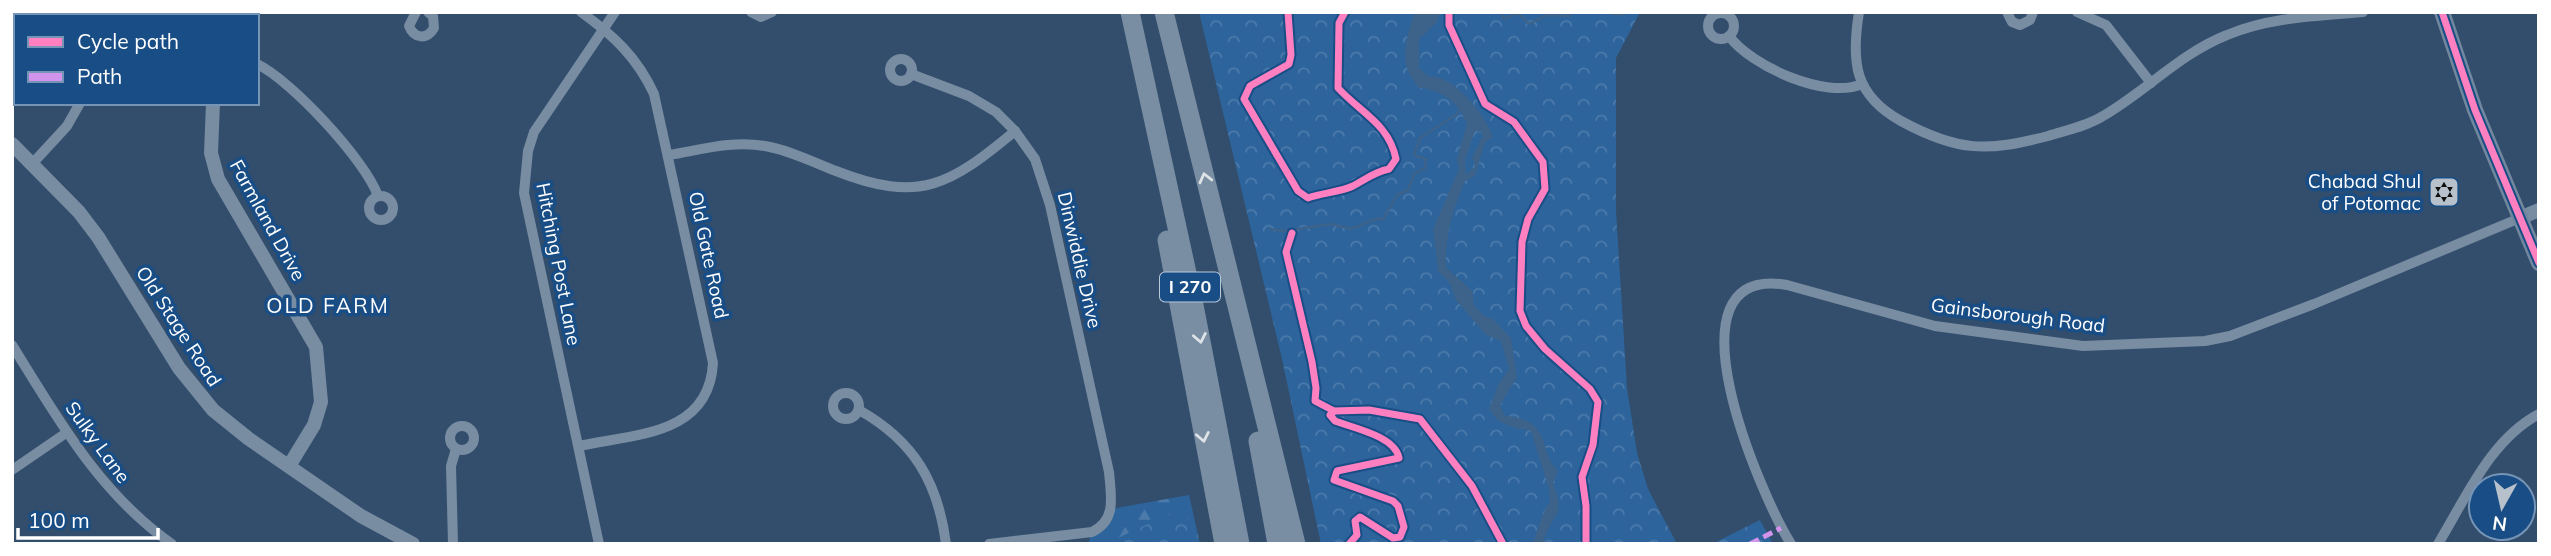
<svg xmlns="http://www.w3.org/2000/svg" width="2551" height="556" font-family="Mulish,sans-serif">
  <defs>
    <pattern id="forest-firs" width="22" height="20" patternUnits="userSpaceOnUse" patternTransform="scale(1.75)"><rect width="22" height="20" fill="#2d649c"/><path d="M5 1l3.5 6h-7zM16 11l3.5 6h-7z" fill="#4c7bab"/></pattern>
    <pattern id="park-crowns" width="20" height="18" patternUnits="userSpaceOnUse" patternTransform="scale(1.75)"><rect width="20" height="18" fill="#2d649c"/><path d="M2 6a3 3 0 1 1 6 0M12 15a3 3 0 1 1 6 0" fill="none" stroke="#4c7bab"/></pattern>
  </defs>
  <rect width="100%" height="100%" fill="#324e6c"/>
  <path fill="url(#forest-firs)" d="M1189 495 1200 544H1088L1092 532 1111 509Z"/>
  <g fill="url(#park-crowns)">
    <path d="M1199 12H1640L1616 58V211L1627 388 1637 453 1648 489 1677 544H1321L1282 359Z"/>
    <path d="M1186 506 1193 544H1105Z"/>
    <path d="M1760 520 1773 544H1712Z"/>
  </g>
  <path fill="#3d638b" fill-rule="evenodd" d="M1414 12H1441L1436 23 1419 39V68L1428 76C1456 76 1484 113 1493 137L1485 142 1475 176 1465 181C1453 209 1445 235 1446 267L1472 291 1474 305 1483 315 1493 319 1511 338 1517 377 1500 405 1505 416C1554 419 1538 455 1558 470L1553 483C1565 516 1556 509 1544 539L1547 544H1532C1539 530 1541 513 1550 502L1549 489 1531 431C1514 427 1500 427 1489 409L1498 385 1509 369 1501 341 1486 335 1456 300 1450 284 1438 271 1433 229 1459 169 1457 159 1467 124C1459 103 1441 89 1419 88 1396 62 1407 40 1414 12ZM1475 131 1481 132 1483 136 1472 157 1475 167 1466 175 1465 160Z"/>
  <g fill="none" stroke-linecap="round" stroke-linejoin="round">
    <g stroke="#3d638b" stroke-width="2.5">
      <path d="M1500 12 1504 19 1518 13 1529 24 1547 15 1569 16 1572 12"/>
      <path d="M1608 12 1617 15 1629 13"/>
      <path d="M1270 229 1284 231 1331 224 1351 229 1379 218 1383 220 1397 195 1408 190 1414 174 1425 168 1426 159 1414 155 1420 138 1457 114 1460 107"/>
    </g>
    <g stroke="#788ca2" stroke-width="10">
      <path d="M141 12 149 16"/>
      <path d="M416 12 409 26C414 39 427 40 434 28L433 16 428 12"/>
      <path d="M751 12 761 17 772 12"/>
      <path d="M1859 12C1851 62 1854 95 1901 121 1958 152 1987 152 2048 136 2067 130 2087 126 2103 116 2146 91 2181 53 2227 35 2270 17 2318 16 2363 12"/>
      <path d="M2007 12 2012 22 2020 25 2030 20 2033 12"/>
      <path d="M2077 12 2106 25 2151 83"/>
      <circle cx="1721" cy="26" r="13"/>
      <path d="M127 16 128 12"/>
      <path d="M1729 36C1751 66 1826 100 1862 84"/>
      <circle cx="901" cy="70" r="11"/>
      <path d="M257 64C291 80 366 161 378 196"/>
      <path d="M911 74 969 96 996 112 1015 131 1035 159 1050 205 1109 472C1111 496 1117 520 1092 532L989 544"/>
      <path d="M669 155C700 150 733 140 765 146 789 150 813 162 836 171 920 204 950 185 1015 131"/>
      <path d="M32 164 67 126 80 103"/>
      <circle cx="381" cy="208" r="12"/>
      <path d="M12 345C58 419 99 493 172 544"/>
      <circle cx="846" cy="406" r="13"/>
      <path d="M859 410C914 441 938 482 946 544"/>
      <circle cx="462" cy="438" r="12"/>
      <path d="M579 446C634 434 709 436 713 363L654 94C637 57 613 35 581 12"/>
      <path d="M12 470 66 433"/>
      <path d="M453 544 451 466 456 449"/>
      <path d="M599 544 524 193 528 151 534 132 615 12"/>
      <path d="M1791 544C1762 498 1659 263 1787 285L1935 326 2083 346 2205 341 2230 336 2314 304 2520 218"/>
      <path d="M2438 544C2466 498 2490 440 2539 414"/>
    </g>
    <g stroke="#788ca2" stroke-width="14">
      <path d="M251 16 253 12"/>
      <path d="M213 103 211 153 218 179 316 347 321 402 314 425 289 466"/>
      <path d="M12 144 79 212 98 237 179 368 213 410 249 439 361 516 413 544"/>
      <path d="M2520 218 2539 210"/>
    </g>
    <path stroke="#73889e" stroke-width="16" d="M2442 12 2475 110 2539 263"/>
    <g stroke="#798ea2" stroke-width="19">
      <path d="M1130 12 1194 305 1240 544"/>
      <path d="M1164 12 1296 544"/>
      <path d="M1167 240 1224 544"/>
      <path d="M1258 441 1277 544"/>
    </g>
    <path stroke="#d193ec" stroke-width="5" stroke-dasharray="10 5" stroke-linecap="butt" d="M1750 544 1781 528"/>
    <g stroke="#194d85" stroke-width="11">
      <g id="cycleway">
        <path d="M1288 12 1291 55 1289 64 1250 86 1244 99 1298 191 1308 198C1321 193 1341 192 1353 186 1366 179 1374 172 1389 169L1396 159C1389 124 1361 113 1338 88L1339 23 1345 12"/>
        <path d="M1449 12V25L1485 104 1514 122 1543 162 1545 189 1528 219 1522 242 1520 311 1526 326 1545 349 1590 389 1598 402 1593 445 1582 477 1586 506V544"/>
        <path d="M2442 12 2475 110 2539 263"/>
        <path d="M1292 233 1286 252 1312 362 1316 388 1315 401 1334 411"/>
        <path d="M1349 544 1357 535 1355 521 1360 517 1393 538 1400 537 1404 527 1398 506 1393 501 1334 480 1337 471 1399 458C1395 436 1353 428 1335 421L1330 415 1334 411 1369 410 1420 419 1472 486 1503 544"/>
      </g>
    </g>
    <use href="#cycleway" stroke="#ff80c0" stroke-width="7"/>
  </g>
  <defs><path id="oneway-chevron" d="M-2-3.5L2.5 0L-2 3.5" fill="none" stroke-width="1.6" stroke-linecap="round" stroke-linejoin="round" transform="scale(1.75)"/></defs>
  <g stroke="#dee3e8">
    <use href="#oneway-chevron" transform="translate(1205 178) rotate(-104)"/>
    <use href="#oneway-chevron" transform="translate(1200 338) rotate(79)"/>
    <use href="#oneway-chevron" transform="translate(1203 437) rotate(79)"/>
  </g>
  <defs>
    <g id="synagogue-square" transform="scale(1.575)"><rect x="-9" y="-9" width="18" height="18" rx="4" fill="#b7c1cc" stroke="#194d85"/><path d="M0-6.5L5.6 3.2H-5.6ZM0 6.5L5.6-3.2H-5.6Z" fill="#111"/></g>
  </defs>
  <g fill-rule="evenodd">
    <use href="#synagogue-square" x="2444" y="192"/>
  </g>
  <g text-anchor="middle" stroke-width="7" stroke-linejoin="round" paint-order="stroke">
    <rect fill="#194d85" stroke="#bacada" stroke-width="2" x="1160" y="272.5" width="60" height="29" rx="5"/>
    <g font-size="18" font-weight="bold" fill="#fff">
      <text x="1190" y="293">I 270</text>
    </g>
    <g font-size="19" fill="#fff" stroke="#194d85" text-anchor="end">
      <text x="2421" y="188">Chabad Shul<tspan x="2421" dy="22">of Potomac</tspan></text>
    </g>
    <g font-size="19" fill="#fff" stroke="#194d85">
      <text transform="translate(268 220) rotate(61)" y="7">Farmland Drive</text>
      <text transform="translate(709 255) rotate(78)" y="7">Old Gate Road</text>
      <text transform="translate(1080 260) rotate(77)" y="7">Dinwiddie Drive</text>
      <text transform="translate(559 264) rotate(79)" y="7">Hitching Post Lane</text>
      <text transform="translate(2018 315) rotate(7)" y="7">Gainsborough Road</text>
      <text transform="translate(179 326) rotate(57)" y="7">Old Stage Road</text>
      <text transform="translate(98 442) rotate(54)" y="7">Sulky Lane</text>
    </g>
    <g font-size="21" letter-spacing="2" fill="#fff" stroke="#194d85">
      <text x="328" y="313">OLD FARM</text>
    </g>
  </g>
  <rect width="2551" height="556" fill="none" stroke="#ffffff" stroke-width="28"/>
  <rect x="14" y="14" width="245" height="91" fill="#194d85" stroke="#7594b6" stroke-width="2"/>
  <rect x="28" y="37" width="35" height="10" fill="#ff80c0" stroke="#7594b6" stroke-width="2"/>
  <text x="77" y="49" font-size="21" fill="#ffffff">Cycle path</text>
  <rect x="28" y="72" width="35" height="10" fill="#d193ec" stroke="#7594b6" stroke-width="2"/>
  <text x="77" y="84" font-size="21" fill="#ffffff">Path</text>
  <g transform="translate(2502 507) rotate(188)"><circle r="33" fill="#194d85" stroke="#7594b6" stroke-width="2"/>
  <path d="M0-5L12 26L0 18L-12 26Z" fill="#b7c1cc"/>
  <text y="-10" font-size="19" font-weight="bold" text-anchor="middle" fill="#ffffff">N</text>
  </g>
  <path d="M18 528v10h140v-10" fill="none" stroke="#ffffff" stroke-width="3.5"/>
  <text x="28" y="528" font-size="21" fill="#ffffff" stroke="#194d85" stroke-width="5" paint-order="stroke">100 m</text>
</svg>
